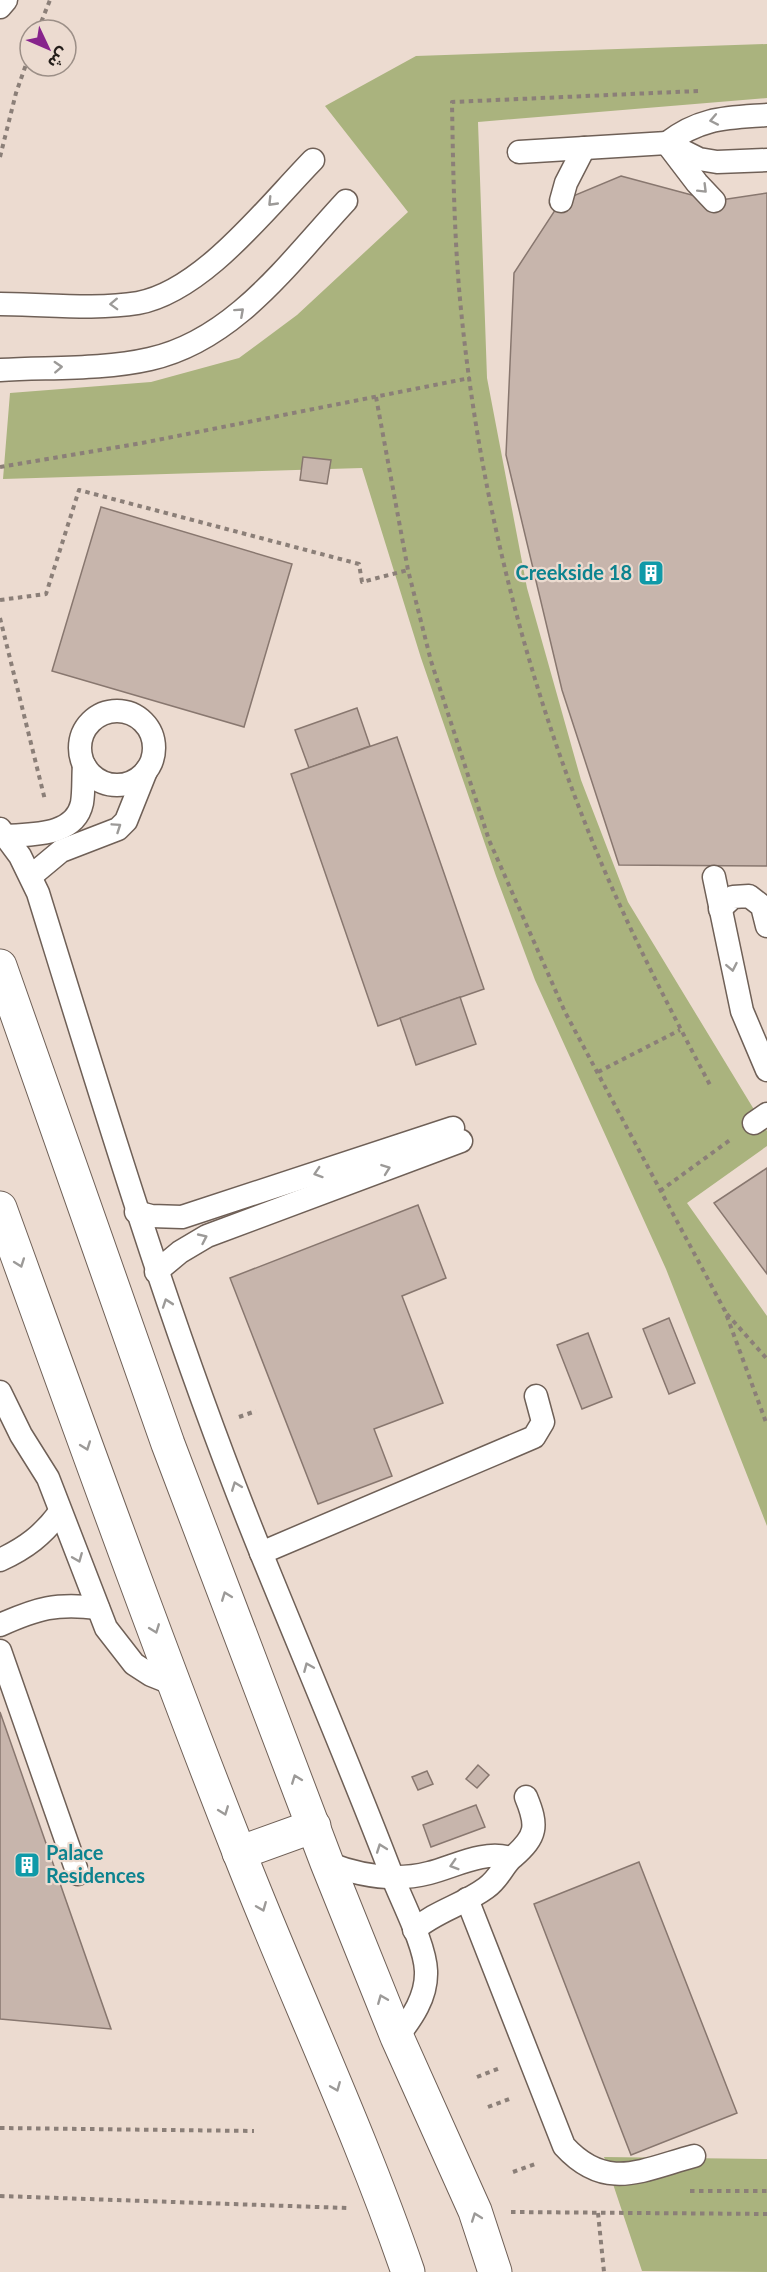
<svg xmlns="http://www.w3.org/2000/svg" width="767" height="2272" font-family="Lato,'Noto Sans Arabic',sans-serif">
  <rect width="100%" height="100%" fill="#ecdbd0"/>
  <g fill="#aab37e">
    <path d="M767 44V98L478 122 487 378 527 588 581 780 628 902 767 1131V1146L687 1203 767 1316V1526L666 1269 535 980 496 876 421 658 362 468 3 479 10 393 151 382 239 358 297 315 408 212 325 106 416 56Z"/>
    <path d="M604 2157 767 2159V2272L642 2271Z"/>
  </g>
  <g fill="#c7b5ac" stroke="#88776f" stroke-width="1.5">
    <path d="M621 176 714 201 767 193V866L619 865 562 690 506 455 514 273 561 201Z"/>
    <path d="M303 457 331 460 327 484 300 480Z"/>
    <path d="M101 507 292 564 244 727 52 671Z"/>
    <path d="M357 708 370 746 309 768 295 730Z"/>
    <path d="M397 737 484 989 378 1026 291 774Z"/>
    <path d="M460 997 476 1044 416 1065 400 1018Z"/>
    <path d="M767 1168V1274L714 1203Z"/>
    <path d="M418 1205 446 1278 402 1296 443 1403 374 1429 392 1476 318 1504 230 1278Z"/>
    <path d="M669 1318 695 1383 669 1394 643 1329Z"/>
    <path d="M588 1333 612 1397 582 1409 557 1345Z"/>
    <path d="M0 1712 111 2029 0 2019Z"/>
    <path d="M478 1765 489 1775 477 1788 466 1779Z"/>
    <path d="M427 1771 433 1784 418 1790 412 1777Z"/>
    <path d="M476 1805 485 1827 431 1847 423 1825Z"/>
    <path d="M639 1862 737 2113 631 2155 534 1904Z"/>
  </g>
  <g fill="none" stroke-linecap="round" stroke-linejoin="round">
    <g stroke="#6f6057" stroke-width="25">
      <g id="service">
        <path d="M0 7 6 0"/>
        <path d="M667 143C701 117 727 118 767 115"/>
        <path d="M668 145 697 183 714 201"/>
        <path d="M519 152 667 143 699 159 717 162 767 160"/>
        <path d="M561 201 566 183 584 148"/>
        <path d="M0 304C43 304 96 310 138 303 203 291 267 207 313 160"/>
        <path d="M0 370C49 367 102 370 150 359 235 340 290 261 346 201"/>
        <circle cx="117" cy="748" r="37"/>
        <path d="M0 829 20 856 38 893C107 1116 174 1339 262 1555 305 1661 350 1766 391 1873 401 1900 425 1944 426 1971 427 1997 412 2018 397 2037"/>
        <path d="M7 836C33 834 75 836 82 803 84 791 83 777 84 765"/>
        <path d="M31 876 61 851 118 829 126 821 146 771"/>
        <path d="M714 877 742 1011 767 1070"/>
        <path d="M720 909 733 897 749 896 762 906 767 926"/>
        <path d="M754 1123 767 1114"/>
        <path d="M136 1212 151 1216 182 1217 453 1128"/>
        <path d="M156 1272 180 1252 207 1236 461 1141"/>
        <path d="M0 1392 21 1435 48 1478 106 1628 134 1664 151 1675 176 1685"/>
        <path d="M261 1553 534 1437 543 1422 536 1396"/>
        <path d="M0 1560C26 1548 43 1535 60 1512"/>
        <path d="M0 1625C38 1608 56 1603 98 1608"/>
        <path d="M0 1651 78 1874"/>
        <path d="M327 1863C360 1876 394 1882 429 1873 456 1866 483 1850 511 1858"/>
        <path d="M467 1899 564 2146C606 2192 642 2170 694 2156"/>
        <path d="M414 1930C436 1911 463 1905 486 1888 500 1878 503 1865 513 1857 537 1836 538 1826 526 1797"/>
      </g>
    </g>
    <g stroke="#6f6057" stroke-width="35">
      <g id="tertiary">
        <path d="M0 966 168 1444 327 1863 397 2037 475 2211 495 2272"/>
        <path d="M0 1208C78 1423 155 1639 239 1852 294 1993 359 2129 408 2272"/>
        <path d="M239 1853 314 1826"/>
      </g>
    </g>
    <g stroke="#8b7f78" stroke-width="4" stroke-dasharray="4.5 4.5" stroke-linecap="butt">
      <path d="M38 30 50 0"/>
      <path d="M698 91 452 102C453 164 454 226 459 288 476 485 526 685 603 867 635 942 672 1013 710 1085"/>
      <path d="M0 157 16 93 30 53"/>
      <path d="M376 397 408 570 431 661 489 840 565 1012 725 1311 767 1425"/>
      <path d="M0 467 142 443 470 378"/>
      <path d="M0 600 46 594 79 490 359 564 362 582 408 570"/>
      <path d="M0 618 45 800"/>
      <path d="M598 1072 680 1030"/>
      <path d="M660 1191 730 1140"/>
      <path d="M727 1314 767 1359"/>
      <path d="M239 1417 256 1411"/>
      <path d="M477 2077 500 2068"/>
      <path d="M488 2107 512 2098"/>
      <path d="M0 2128 254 2131"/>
      <path d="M513 2172 538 2163"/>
      <path d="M690 2191H767"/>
      <path d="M0 2196 347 2208"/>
      <path d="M511 2212 767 2214"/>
      <path d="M598 2213 604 2272"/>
    </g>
    <use href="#service" stroke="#fff" stroke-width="22"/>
    <use href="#tertiary" stroke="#fff" stroke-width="33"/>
  </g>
  <defs><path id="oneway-chevron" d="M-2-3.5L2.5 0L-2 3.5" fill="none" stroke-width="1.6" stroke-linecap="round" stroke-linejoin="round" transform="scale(1.5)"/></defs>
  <g stroke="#9c9a98">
    <use href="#oneway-chevron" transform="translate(714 120) rotate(169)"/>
    <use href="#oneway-chevron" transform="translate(703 189) rotate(45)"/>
    <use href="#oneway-chevron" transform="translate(272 202) rotate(134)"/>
    <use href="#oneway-chevron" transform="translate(114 304) rotate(178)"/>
    <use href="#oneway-chevron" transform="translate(240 312) rotate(-42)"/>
    <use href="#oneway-chevron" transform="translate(58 367) rotate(-3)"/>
    <use href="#oneway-chevron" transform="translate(117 827) rotate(-34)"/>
    <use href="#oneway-chevron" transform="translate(732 967) rotate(79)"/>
    <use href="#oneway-chevron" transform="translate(386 1169) rotate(-20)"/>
    <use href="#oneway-chevron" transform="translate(318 1173) rotate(162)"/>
    <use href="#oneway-chevron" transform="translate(203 1238) rotate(-25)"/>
    <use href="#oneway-chevron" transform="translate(20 1263) rotate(70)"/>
    <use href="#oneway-chevron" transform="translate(167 1303) rotate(-109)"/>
    <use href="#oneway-chevron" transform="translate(86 1446) rotate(70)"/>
    <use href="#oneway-chevron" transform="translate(236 1486) rotate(-111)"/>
    <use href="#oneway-chevron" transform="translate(78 1558) rotate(68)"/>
    <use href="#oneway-chevron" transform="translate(226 1596) rotate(-111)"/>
    <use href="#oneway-chevron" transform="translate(155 1629) rotate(69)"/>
    <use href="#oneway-chevron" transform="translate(308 1667) rotate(-113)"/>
    <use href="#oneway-chevron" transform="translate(296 1779) rotate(-111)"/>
    <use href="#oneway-chevron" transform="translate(224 1811) rotate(69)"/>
    <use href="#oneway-chevron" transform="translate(381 1848) rotate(-110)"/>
    <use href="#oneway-chevron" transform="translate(454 1865) rotate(163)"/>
    <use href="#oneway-chevron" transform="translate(262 1907) rotate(68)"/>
    <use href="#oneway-chevron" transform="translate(382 1999) rotate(-112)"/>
    <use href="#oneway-chevron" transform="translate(336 2087) rotate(68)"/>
    <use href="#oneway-chevron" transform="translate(476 2217) rotate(-110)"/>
  </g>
  <defs>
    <g id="building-square" transform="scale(1.35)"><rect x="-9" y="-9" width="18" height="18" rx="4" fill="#0f9aa8" stroke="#ecdbd0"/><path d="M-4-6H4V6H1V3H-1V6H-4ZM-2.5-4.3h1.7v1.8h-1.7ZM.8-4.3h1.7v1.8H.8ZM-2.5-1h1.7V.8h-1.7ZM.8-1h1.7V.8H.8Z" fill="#fff"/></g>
  </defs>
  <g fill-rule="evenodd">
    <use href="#building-square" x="651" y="573"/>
    <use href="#building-square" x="27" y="1865"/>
  </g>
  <g text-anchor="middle" stroke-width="4.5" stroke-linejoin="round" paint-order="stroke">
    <g font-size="20" font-weight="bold" fill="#0d838f" stroke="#ecdbd0" text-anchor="end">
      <text x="632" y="580">Creekside 18</text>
      <text x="46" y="1860" text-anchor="start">Palace<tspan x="46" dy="23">Residences</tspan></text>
    </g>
  </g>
  <g transform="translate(48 48) rotate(134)"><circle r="28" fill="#ecdbd0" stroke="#9c8f87" stroke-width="1.5"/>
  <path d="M0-4.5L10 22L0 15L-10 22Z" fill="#87248c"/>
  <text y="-9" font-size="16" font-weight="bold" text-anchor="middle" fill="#241e1a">ش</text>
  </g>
</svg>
